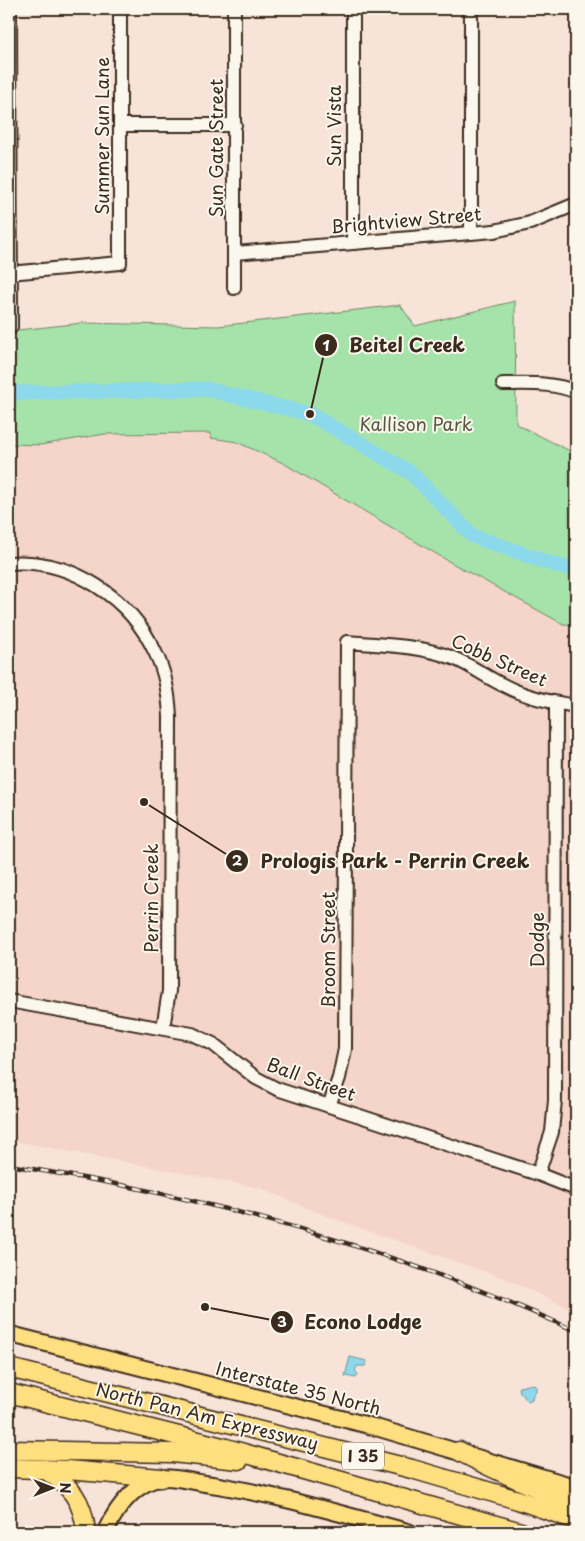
<svg xmlns="http://www.w3.org/2000/svg" width="585" height="1541" font-family="'Playpen Sans',sans-serif">
  <rect width="100%" height="100%" fill="#f7e3d8"/>
  <filter id="ink" filterUnits="userSpaceOnUse"><feTurbulence type="fractalNoise" baseFrequency=".02" numOctaves="2"/><feDisplacementMap in="SourceGraphic" scale="10" xChannelSelector="R" yChannelSelector="G"/><feConvolveMatrix kernelMatrix="1 2 1 2 8 2 1 2 1" color-interpolation-filters="sRGB"/></filter>
  <g filter="url(#ink)">
    <path fill="#f5d5ca" d="M212 433V438L237 442 283 463 563 624 576 625V1311L503 1278 329 1217 260 1188 9 1140V444L40 445 105 434Z"/>
    <path fill="#a5e3aa" stroke="#708664" d="M515 301 516 424 576 454V625L563 624 450 562 283 463 237 442 211 438V433L105 434 40 445 9 444V331L83 323 218 326 400 305 415 326Z"/>
    <g fill="#8dd9ec" stroke="#6c939a">
      <path d="M350 1357 367 1361 365 1366H357L355 1371 358 1374 356 1378 345 1376Z"/>
      <path d="M533 1384 536 1387V1391L533 1394 532 1399 528 1401 520 1392 519 1387Z"/>
    </g>
    <g fill="none" stroke-linecap="round" stroke-linejoin="round">
      <path stroke="#8dd9ec" stroke-width="15" d="M9 393 206 389 310 414 410 472 473 536 555 565 576 570"/>
      <g stroke="#3b2a1e" stroke-width="16">
        <g id="minor">
          <path d="M10 9 11 327"/>
          <path d="M234 9V288"/>
          <path d="M353 9V243"/>
          <path d="M471 9V233"/>
          <path d="M120 125H235"/>
          <path d="M235 253 494 231 530 223 576 204"/>
          <path d="M9 273 120 263V9"/>
          <path d="M503 384C528 384 553 382 576 392"/>
          <path d="M9 563C71 558 131 598 156 654 166 674 169 695 170 717L169 991 163 1028"/>
          <path d="M9 1001 192 1034 213 1044 256 1078 277 1089 538 1174 576 1189"/>
          <path d="M329 1106 339 1078 345 1049 347 642C383 645 419 645 453 658 471 665 486 677 503 685 526 697 550 702 576 706"/>
          <path d="M538 1174 552 1132 555 1100 556 703"/>
        </g>
      </g>
      <g stroke="#3b2a1e" stroke-width="19">
        <g id="major">
          <path d="M9 1334 371 1426 576 1487"/>
          <path d="M105 1532C116 1509 133 1484 160 1478 170 1476 191 1481 202 1483 272 1493 341 1514 409 1532"/>
        </g>
      </g>
      <g stroke="#3b2a1e" stroke-width="21">
        <g id="highway">
          <path d="M9 1368 412 1469 518 1500 576 1520"/>
          <path d="M9 1393 226 1448 521 1532"/>
          <path d="M9 1450 172 1453 239 1460"/>
          <path d="M459 1451C497 1472 537 1487 576 1506"/>
          <path d="M9 1468 67 1470 161 1478"/>
          <path d="M44 1469C71 1486 83 1500 86 1532"/>
        </g>
      </g>
      <use href="#minor" stroke="#fbf7ec" stroke-width="12"/>
      <use href="#major" stroke="#ffdf80" stroke-width="15"/>
      <use href="#highway" stroke="#ffdf80" stroke-width="18"/>
      <g stroke="#3b2a1e" stroke-width="4.5">
        <path id="rail" d="M9 1165C50 1172 91 1179 131 1187 284 1219 435 1267 576 1331"/>
      </g>
      <use href="#rail" stroke="#fbf7ec" stroke-width="2.5" stroke-dasharray="8" stroke-linecap="butt"/>
    </g>
  </g>
  <g text-anchor="middle" stroke-width="4" stroke-linejoin="round" paint-order="stroke">
    <rect fill="#fbf7ec" stroke="#75685c" stroke-width="1" x="342" y="1442.5" width="42" height="27" rx="4"/>
    <g font-size="16" font-weight="bold" fill="#3b2a1e">
      <text x="363" y="1462">I 35</text>
    </g>
    <g font-size="18" fill="#3b2a1e" stroke="#fbf7ec">
      <text transform="translate(335 126) rotate(-90)" y="6">Sun Vista</text>
      <text transform="translate(103 136) rotate(-90)" y="6">Summer Sun Lane</text>
      <text transform="translate(217 148) rotate(-90)" y="6">Sun Gate Street</text>
      <text transform="translate(406 221) rotate(-5)" y="6">Brightview Street</text>
      <text transform="translate(499 661) rotate(24)" y="6">Cobb Street</text>
      <text transform="translate(152 898) rotate(-90)" y="6">Perrin Creek</text>
      <text transform="translate(538 940) rotate(-90)" y="6">Dodge</text>
      <text transform="translate(329 950) rotate(-90)" y="6">Broom Street</text>
      <text transform="translate(311 1080) rotate(20)" y="6">Ball Street</text>
      <text transform="translate(298 1389) rotate(14)" y="6">Interstate 35 North</text>
      <text transform="translate(207 1417) rotate(14)" y="6">North Pan Am Expressway</text>
    </g>
    <g font-size="18" fill="#565841" stroke="#fbf7ec">
      <text x="416" y="431">Kallison Park</text>
    </g>
  </g>
  <path fill="none" stroke="#3b2a1e" stroke-width="2" d="M310 414L326 345M144 802L237 861M205 1307L282 1322"/>
  <g fill="#3b2a1e" stroke="#fbf7ec" stroke-width="2">
    <circle cx="310" cy="414" r="5"/>
    <circle cx="144" cy="802" r="5"/>
    <circle cx="205" cy="1307" r="5"/>
    <circle cx="326" cy="345" r="12"/>
    <circle cx="237" cy="861" r="12"/>
    <circle cx="282" cy="1322" r="12"/>
  </g>
  <g font-size="15" text-anchor="middle" font-weight="bold" fill="#fff">
    <text x="326" y="351">1</text>
    <text x="237" y="866">2</text>
    <text x="282" y="1327">3</text>
  </g>
  <g font-size="19" text-anchor="middle" font-weight="bold" fill="#3b2a1e" stroke="#fbf7ec" stroke-width="4" stroke-linejoin="round" paint-order="stroke">
    <text x="407" y="352">Beitel Creek</text>
    <text x="395" y="868">Prologis Park - Perrin Creek</text>
    <text x="363" y="1329">Econo Lodge</text>
  </g>
  <rect width="585" height="1541" fill="none" stroke="#fbf7ec" stroke-width="30"/>
  <rect x="15" y="15" width="555" height="1511" fill="none" stroke="#3b2a1e" stroke-width="2" filter="url(#ink)"/>
  <g transform="translate(52 1488) rotate(90)" stroke="#fbf7ec" stroke-width="4" paint-order="stroke">
  <path d="M0-4L9 19L0 12L-9 19Z" fill="#3b2a1e"/>
  <text y="-8" font-size="14" font-weight="bold" text-anchor="middle" fill="#3b2a1e">N</text>
  </g>
</svg>
